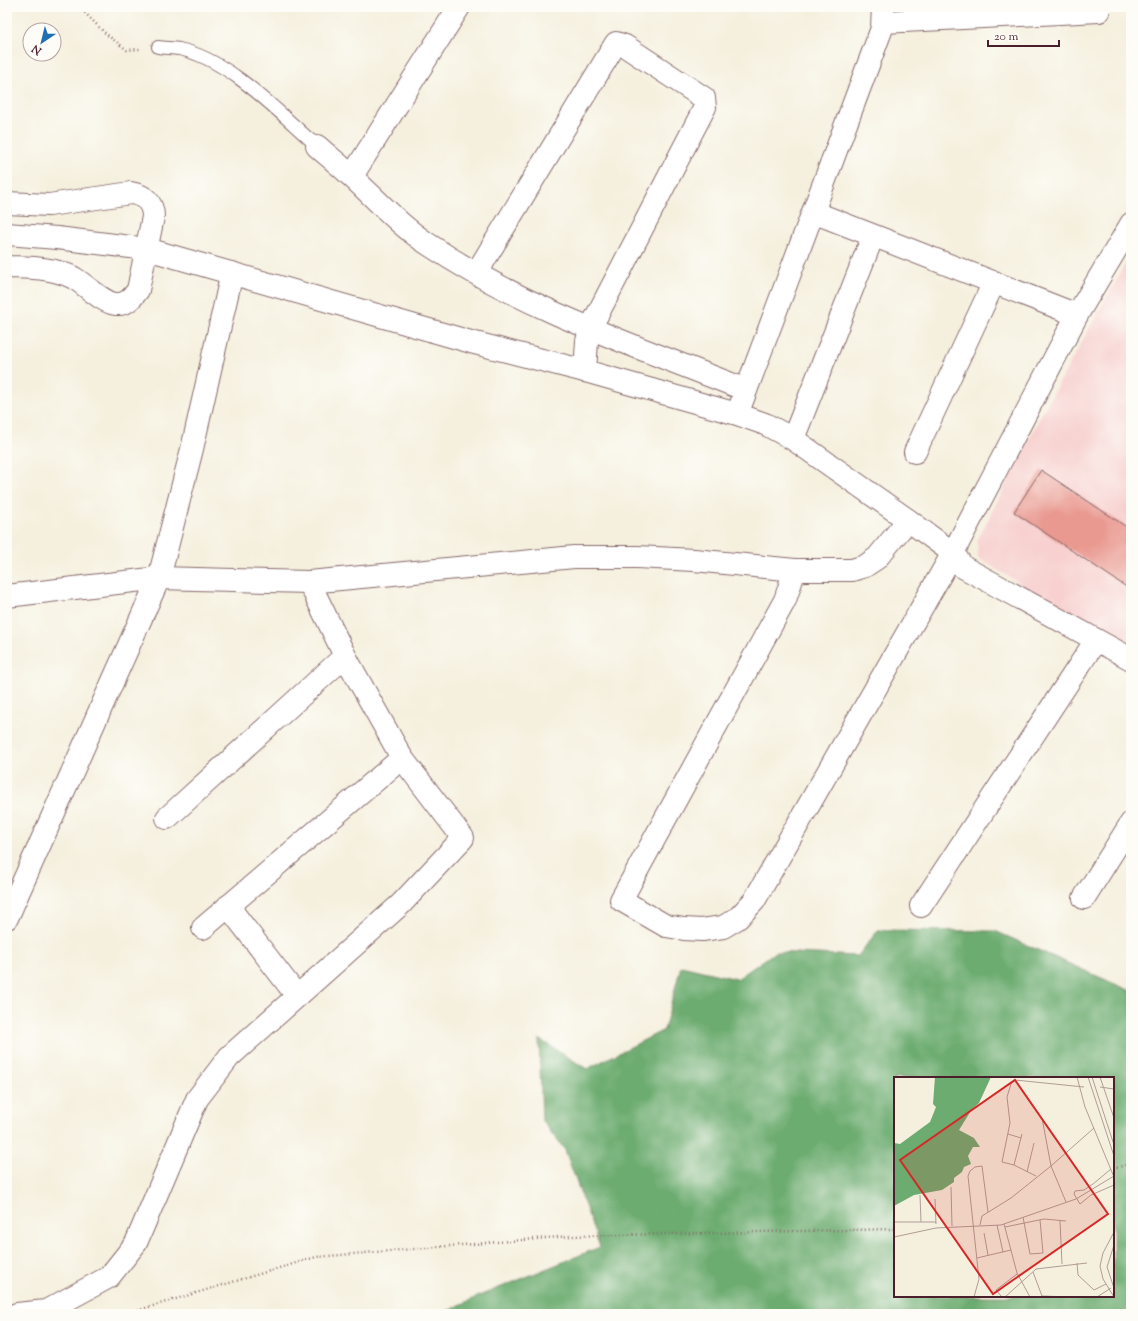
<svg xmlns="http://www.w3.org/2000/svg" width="1138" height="1321" font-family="'Sorts Mill Goudy',serif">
  <rect width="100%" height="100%" fill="#fdfcf7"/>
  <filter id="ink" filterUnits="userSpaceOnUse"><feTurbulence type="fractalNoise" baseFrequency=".025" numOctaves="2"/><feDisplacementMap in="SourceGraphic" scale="8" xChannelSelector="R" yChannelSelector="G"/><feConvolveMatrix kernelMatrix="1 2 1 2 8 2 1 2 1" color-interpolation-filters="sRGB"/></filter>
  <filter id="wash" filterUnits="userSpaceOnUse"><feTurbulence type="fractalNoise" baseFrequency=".012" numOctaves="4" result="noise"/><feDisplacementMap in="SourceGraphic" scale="16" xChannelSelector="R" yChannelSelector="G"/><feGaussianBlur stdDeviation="0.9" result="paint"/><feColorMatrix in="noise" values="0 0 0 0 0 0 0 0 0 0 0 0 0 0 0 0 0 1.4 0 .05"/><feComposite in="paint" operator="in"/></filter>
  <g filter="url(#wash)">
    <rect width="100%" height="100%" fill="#f5f0de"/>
    <path fill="#f7d0cf" d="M1131 253V649L1099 632 978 558 977 541 1039 419Z"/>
    <path fill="#6cac70" stroke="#5b664e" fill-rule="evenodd" d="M878 930 995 931 1131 991V1314H441L479 1296 600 1247 565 1150 542 1121 539 1039 587 1069 664 1030 681 966 737 979 775 952 858 956ZM895 1078H1113V1296H895Z"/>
    <g id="blocks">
      <path fill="#e99990" d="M1041 470 1131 530V590L1014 512Z"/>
    </g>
  </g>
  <g filter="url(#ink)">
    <use href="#blocks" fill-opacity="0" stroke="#86686a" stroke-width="1"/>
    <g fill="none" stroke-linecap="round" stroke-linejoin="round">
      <g stroke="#86686a" stroke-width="14">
        <path id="lane" d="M158 47C165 48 172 48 179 49 229 59 279 113 317 146"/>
      </g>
      <g stroke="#86686a" stroke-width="24">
        <g id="street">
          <path d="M883 22 1099 11V7"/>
          <path d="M317 146C328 156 340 165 351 176 376 199 399 225 428 244 524 309 639 347 746 390"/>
          <path d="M352 176 459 7"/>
          <path d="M7 203 49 205 131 193C144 195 153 202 153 217L138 290C132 298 126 305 116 304 103 303 86 285 74 278 53 267 29 268 7 267"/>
          <path d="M813 212 1077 315"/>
          <path d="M7 234 57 238 147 249 471 342 585 371 737 414 765 424 793 439 908 520 953 553 963 567 1131 659"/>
          <path d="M479 275 483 262 616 43 625 46 704 98 705 107 591 327 587 341 585 371"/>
          <path d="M741 404 882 28 883 7"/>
          <path d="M793 439 873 236"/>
          <path d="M915 452 994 282"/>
          <path d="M795 570 785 600 621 900 666 926 684 929 702 930 723 927 738 918 754 901 953 553 1077 315 1131 224"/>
          <path d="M7 596 159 578 309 582 574 557H637L694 560 795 570H852L865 566 877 558 908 520"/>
          <path d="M167 818 345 656"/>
          <path d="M1084 898 1131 823"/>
          <path d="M228 906 297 996"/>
          <path d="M921 906 1096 640"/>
          <path d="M7 918 159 578 192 449 232 273"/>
          <path d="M203 928 402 758 345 656 309 582"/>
          <path d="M17 1314 46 1311 109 1277 136 1243 197 1099 229 1057 401 904 463 838 402 758"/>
        </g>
      </g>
      <g stroke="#86686a" stroke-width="2.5" stroke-dasharray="1 3" stroke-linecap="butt">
        <path d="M79 7 106 34 127 50 140 49"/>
        <path d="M1113 1169 1131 1163"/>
        <path d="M126 1314 316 1257 571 1236 895 1229"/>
      </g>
      <use href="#lane" stroke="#fff" stroke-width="12"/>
      <use href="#street" stroke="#fff" stroke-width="22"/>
    </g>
  </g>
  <g transform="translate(894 1077)">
    <rect width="220" height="220" fill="#f5f0de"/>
    <path d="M41 0H97L85 26 78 32 65 53 80 61 86 70H79L74 79 77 87 70 90 68 95 60 101V105L48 113 20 118 0 129V66L6 67 36 45 42 30 39 27Z" fill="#6cac70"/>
    <path fill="none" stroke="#b19c96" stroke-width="1" d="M183 0 191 30 220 100M194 0 220 79M198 0 220 68M206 0 220 41M206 10 220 12M148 41 157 89 172 125M114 57 127 61M128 57 120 88 142 99M120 88 108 85 116 46 113 20 117 7 121 3 190 10M217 92 199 107 190 113 181 114 180 117 186 127 197 118 220 108M133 95 140 66M57 110 58 149M26 118 27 145M41 122 42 147M129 140 136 177 149 176 146 143M166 144 168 187M0 145H42M110 147 123 196 136 220M86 148 88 139 117 121 157 89 200 51M103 148 109 175M111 150 150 142 172 144M90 156 94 178M0 160 42 151 107 148 182 122 220 99M220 168 213 190 220 211M83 181 117 173M220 183V204M183 186 184 198 200 213 212 207M139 195 148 219 177 220M80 220 85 202 74 99 76 94 81 90 88 89 94 135M108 220 102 213 123 197M111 220 142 192 193 186M203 220 217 211M220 220 209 202 206 189 209 176 220 155"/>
    <path fill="#d62828" fill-opacity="0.15" stroke="#d62828" stroke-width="2" d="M121 3 214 137 99 217 6 83Z"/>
    <rect width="220" height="220" fill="none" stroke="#4a1f2b" stroke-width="2"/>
  </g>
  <rect width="1138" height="1321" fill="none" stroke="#fdfcf7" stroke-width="24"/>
  <g transform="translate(42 42) rotate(215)"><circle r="19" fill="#fdfcf7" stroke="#b5a4a5"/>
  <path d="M0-3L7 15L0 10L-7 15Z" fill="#1f6fb2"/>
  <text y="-6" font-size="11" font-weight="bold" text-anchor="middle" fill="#4a1f2b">N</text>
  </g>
  <path d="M988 40v6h71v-6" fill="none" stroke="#4a1f2b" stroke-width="2"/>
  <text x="994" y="40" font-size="12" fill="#4a1f2b" stroke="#fdfcf7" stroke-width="3" paint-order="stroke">20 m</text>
</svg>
